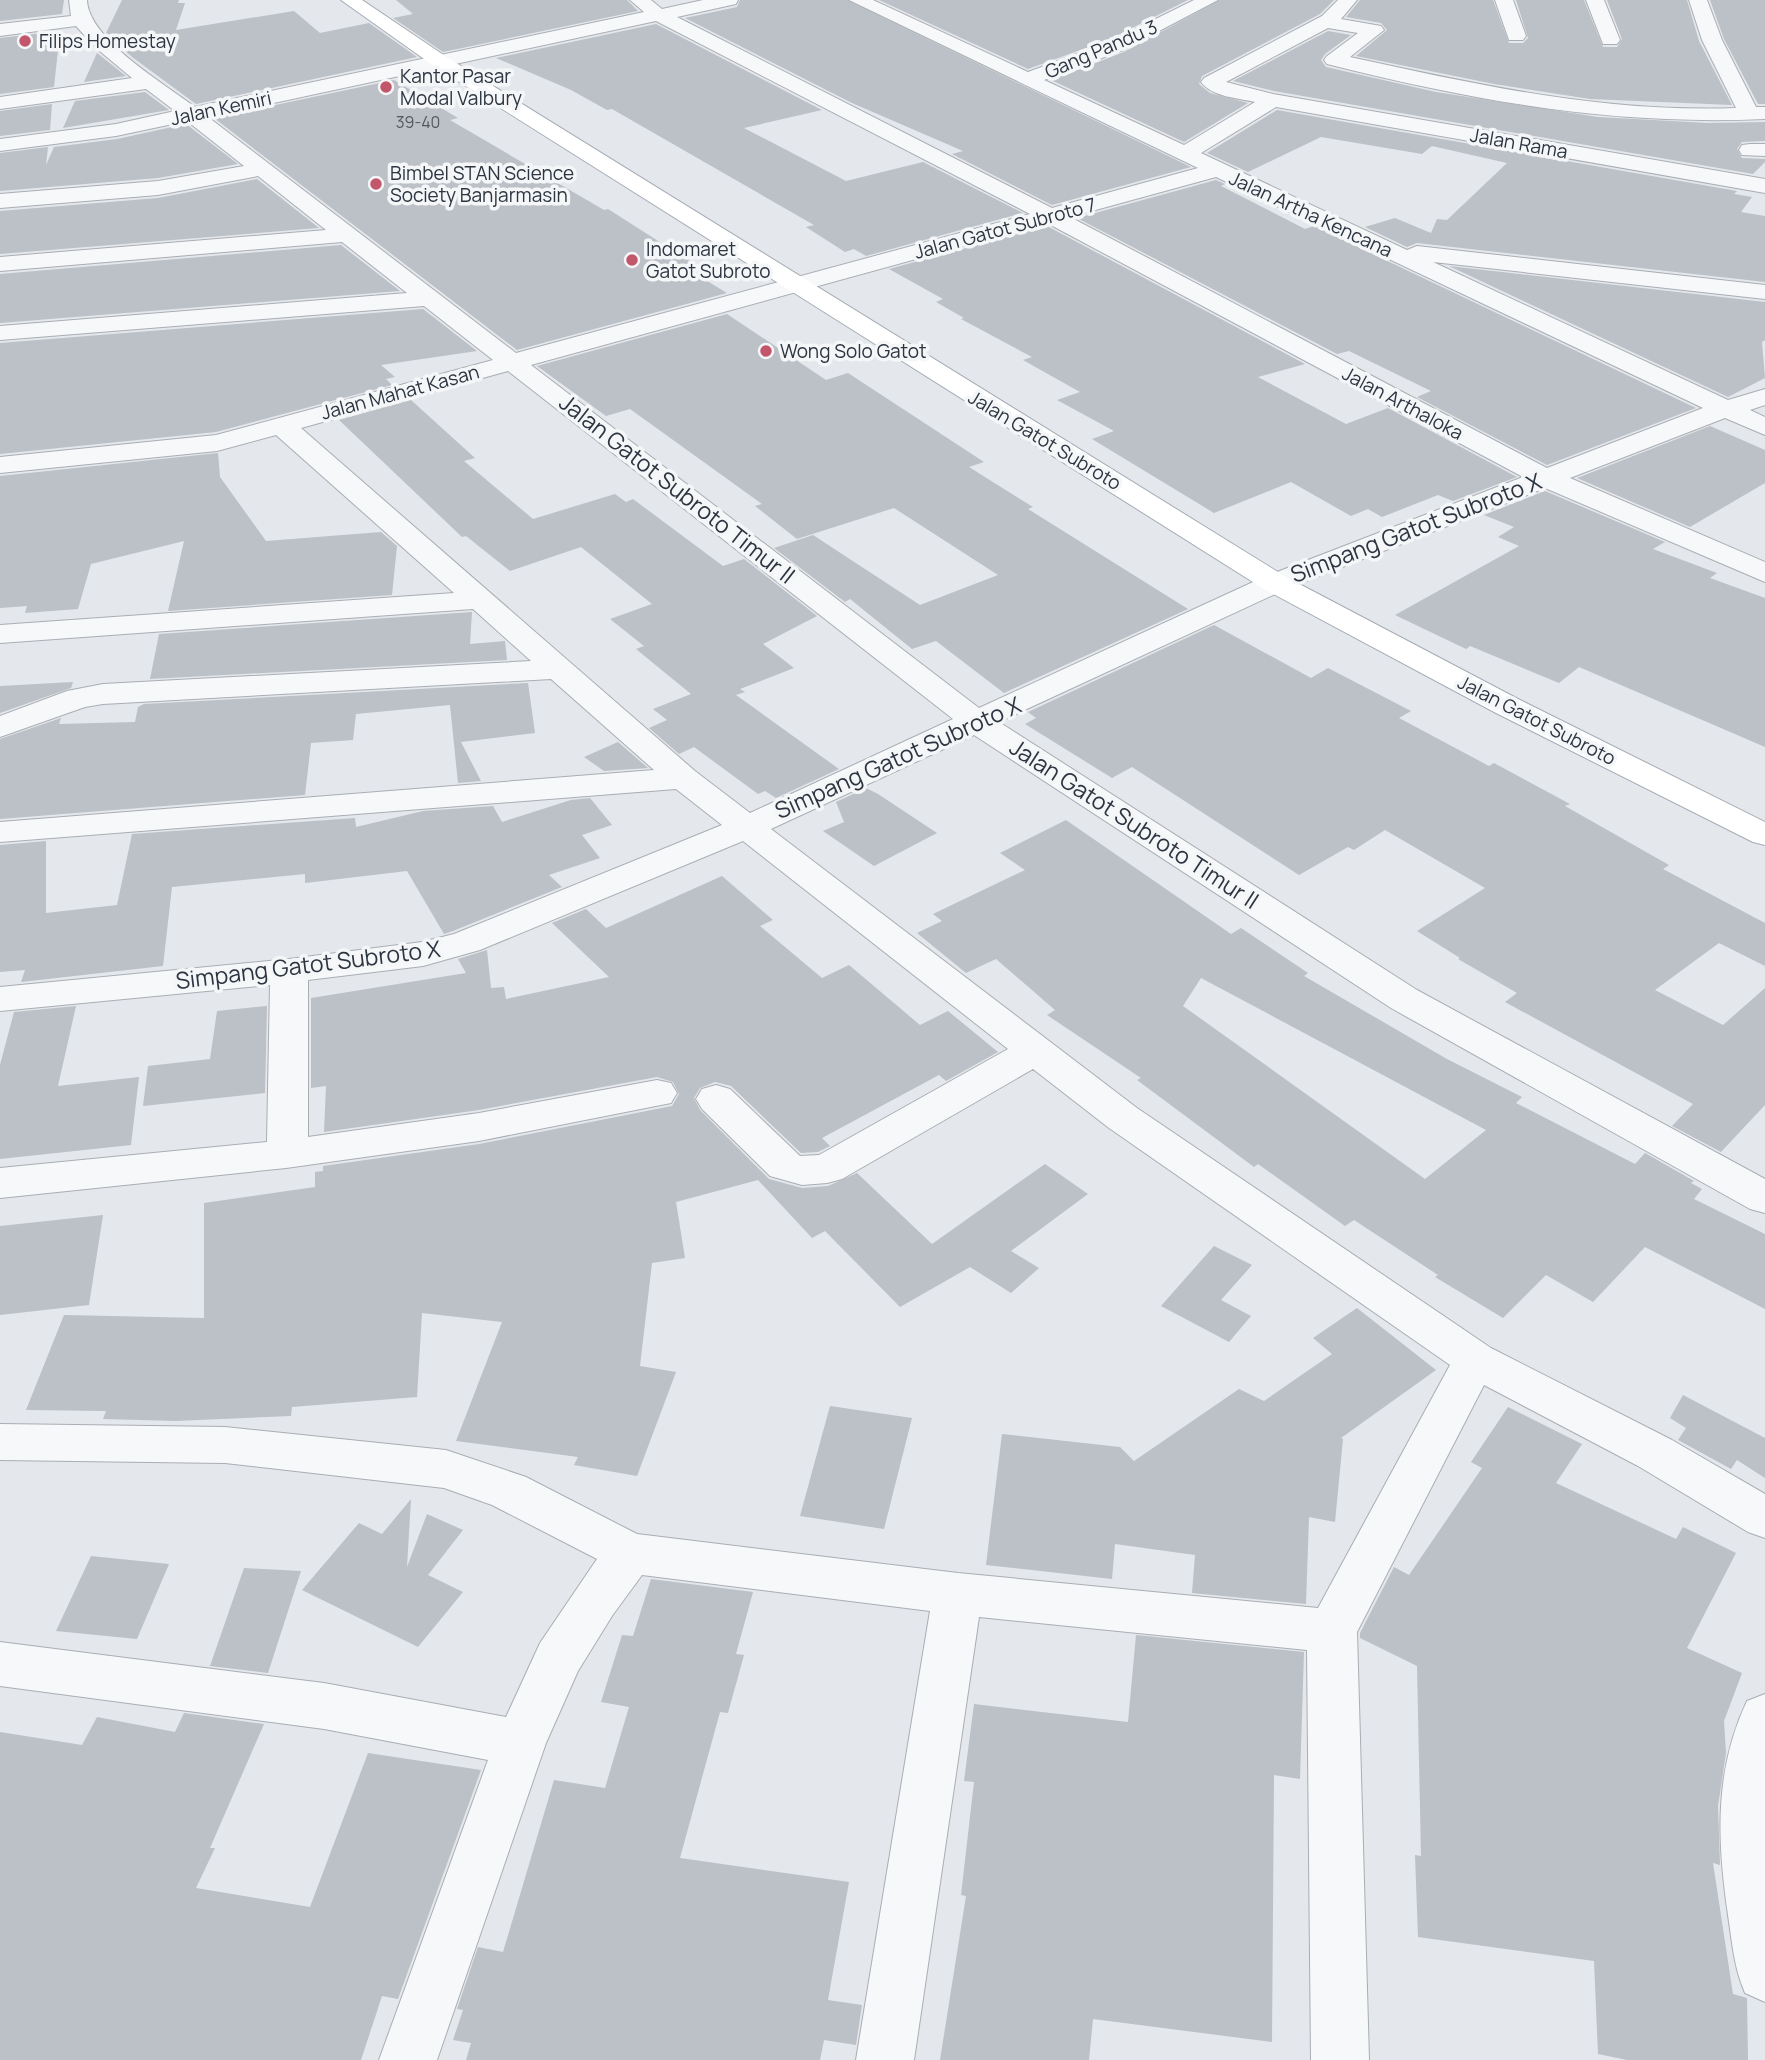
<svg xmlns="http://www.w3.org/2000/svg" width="1765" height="2060" font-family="Manrope,sans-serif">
  <rect width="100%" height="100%" fill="#e4e7eb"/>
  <g fill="#bcc0c7" fill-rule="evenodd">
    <path d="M0 0H64L62 14 0 21Z"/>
    <path d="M122 0H179L178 3H185L176 30 294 11 320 33 369 23 417 57 196 104 132 57 106 33Z"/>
    <path d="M396 0H627L638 11 443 52 393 18 413 14Z"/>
    <path d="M740 0H847L1191 167 1052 205 952 154 963 151 852 103 685 18 737 7Z"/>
    <path d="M879 0H1188L1108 40 1028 69Z"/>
    <path d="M1220 0H1334L1320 14 1202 76 1199 84 1210 93 1248 103 1184 142 1051 80 1124 52Z"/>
    <path d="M1360 0H1493L1509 43H1523L1528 38 1516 0H1584L1603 47H1617L1622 39 1607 0H1687L1699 41 1732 105 1590 99 1494 84 1356 56 1387 30 1381 23 1346 17Z"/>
    <path d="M1710 0H1765V104H1758L1724 39Z"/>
    <path d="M656 24 822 110 744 128 846 181 923 162 1023 213 866 256 854 249 845 252 806 227 814 225 612 109 607 110 571 90 496 58Z"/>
    <path d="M60 31 54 87 0 94V38Z"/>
    <path d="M1328 31 1351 35 1325 54 1321 60 1326 67 1436 92 1598 117 1708 123 1765 122V141L1742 142 1737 149 1742 158 1765 159V162L1753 174 1274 91 1233 81Z"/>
    <path d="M97 53 126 76 84 82Z"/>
    <path d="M394 80 458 118 450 120 604 210 608 209 699 267 689 270 727 293 517 350 214 118Z"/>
    <path d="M145 92 169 110 63 128 75 101Z"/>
    <path d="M52 104 50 130 0 136V111Z"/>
    <path d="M1277 110 1737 191 1734 194 1752 197 1741 212 1765 216V282L1417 243 1407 247 1365 227 1395 218 1431 233 1437 219 1447 220 1507 163 1432 146 1422 154 1321 137 1248 172 1207 153Z"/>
    <path d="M186 124 238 164 158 178 0 191V153L48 147 46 165 54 147 117 139Z"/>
    <path d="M257 179 319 228 0 254V211L158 198Z"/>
    <path d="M1216 180 1225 184 1221 186 1305 229 1314 226 1696 408 1547 465 1417 397 1431 391 1349 351 1337 354 1077 218Z"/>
    <path d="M1047 226 1305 364 1258 377 1346 424 1388 408 1517 477 1453 501 1438 495 1382 517 1368 509 1351 516 1291 482 1214 513 1092 439 1114 431 1057 400 1080 392 1023 360 1032 357 961 319 964 318 936 302 943 299 889 269Z"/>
    <path d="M341 245 400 291 0 323V274Z"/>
    <path d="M1449 266 1765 302V340L1762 342 1765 378 1728 397Z"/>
    <path d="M423 309 477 351 381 365 395 377 386 379 392 385 216 432 0 454V343Z"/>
    <path d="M727 314 826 380 848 373 984 462 969 467 1033 507 1028 509 1188 609 1004 693 936 641 912 649 850 599 845 602 774 548 813 535 920 605 998 575 894 508 797 539 755 506 762 504 630 409 606 416 537 366Z"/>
    <path d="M411 400 475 458 464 461 533 519 615 494 626 502 633 499 723 566 744 559 817 616 763 644 794 668 740 689 745 692 736 695 839 769 776 798 765 791 758 794 694 747 679 754 649 728 667 720 653 709 691 694 636 649 644 646 610 619 652 604 581 547 510 571 466 536 462 537 339 420Z"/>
    <path d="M1710 426 1765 450V483L1690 527 1577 478Z"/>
    <path d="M218 453 220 477 266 541 381 532 397 546 392 595 168 611 184 541 91 564 78 609 25 613 27 606 0 608V476Z"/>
    <path d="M1545 491 1665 542 1653 549 1717 573 1710 578 1765 598V747L1579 667 1559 683 1470 646 1466 649 1395 615 1519 546 1498 537 1514 527 1484 515Z"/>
    <path d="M472 612 470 644 505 641 507 660 150 679 159 634Z"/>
    <path d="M1214 625 1311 678 1328 668 1411 711 1399 718 1489 766 1494 763 1570 804 1565 806 1669 865 1663 869 1765 923V966L1719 943 1655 990 1723 1025 1765 988V1105L1721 1152 1672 1126 1693 1104 1505 1002 1517 993 1458 959 1460 958 1417 931 1485 888 1385 830 1354 850 1348 847 1299 875 1132 767 1112 778 1025 724 1036 718 1028 712Z"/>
    <path d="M73 682 71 688 0 713V686Z"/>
    <path d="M528 683 535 733 461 742 481 781 458 783 450 705 356 714 353 740 311 743 305 795 0 819V739L61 718 59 724 135 722 138 707 144 704Z"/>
    <path d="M618 742 648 768 604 771 584 757Z"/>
    <path d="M866 788 878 794 937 833 874 866 823 831 844 822 836 802Z"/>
    <path d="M590 798 612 825 582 835 600 858 549 875 562 887 453 931 444 934 407 871 305 883V874L172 887 163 966 21 982 25 970 0 972V845L46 841V913L117 905 132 834 355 818 356 827 423 811 493 806 502 822 571 800Z"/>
    <path d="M1066 820 1231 934 1241 928 1308 973 1304 976 1447 1059 1522 1097 1516 1103 1635 1164 1645 1153 1694 1181 1691 1183 1702 1189 1694 1199 1765 1234V1309L1645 1247 1593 1302 1546 1275 1503 1318 1435 1277 1438 1275 1354 1220 1345 1226 1258 1164 1254 1167 1137 1080 1141 1078 1047 1015 1055 1010 996 959 966 973 917 933 942 921 933 914 1025 870 1000 853ZM1201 978 1486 1130 1425 1179 1183 1006Z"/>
    <path d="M722 876 773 920 760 926 822 978 849 965 920 1025 948 1011 998 1052 946 1081 939 1075 822 1138 830 1146 818 1152 801 1153 731 1086 715 1082 700 1088 694 1098 700 1110 769 1179 802 1188 828 1186 857 1173 932 1244 1045 1164 1088 1194 1011 1251 1039 1268 1011 1293 970 1267 900 1307 825 1231 812 1238 758 1180 676 1202 685 1258 652 1263 640 1366 676 1372 637 1476 574 1465 578 1457 456 1441 502 1322 422 1313 417 1397 292 1407 291 1416 176 1421 103 1419 106 1411 26 1410 64 1315 204 1318V1203L315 1187V1172L323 1171V1166L479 1144 672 1106 679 1094 673 1082 657 1077 479 1110 324 1132 326 1086 311 1088V998L466 973 458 959 487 950 491 988 504 987 506 999 609 977 552 923 586 909 606 928Z"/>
    <path d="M76 1006 58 1086 139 1077 131 1145 0 1159V1065L14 1012Z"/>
    <path d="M267 1006 265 1093 143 1106 148 1066 210 1059 217 1011Z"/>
    <path d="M103 1215 89 1305 0 1315V1226Z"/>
    <path d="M1214 1246 1252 1265 1221 1300 1251 1316 1229 1342 1161 1306Z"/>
    <path d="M1357 1308 1436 1370 1341 1438 1343 1439 1335 1522 1309 1517 1306 1604 1192 1593 1195 1555 1115 1544 1112 1579 986 1565 1002 1434 1120 1447 1134 1461 1239 1389 1264 1401 1332 1354 1313 1338Z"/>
    <path d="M1683 1395 1765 1438V1478L1737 1460 1731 1469 1678 1440 1686 1428 1670 1418Z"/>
    <path d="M830 1406 912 1418 884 1529 800 1516Z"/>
    <path d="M1508 1407 1582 1444 1556 1483 1676 1539 1683 1527 1736 1553 1687 1648 1742 1673 1724 1721 1726 1753 1718 1806 1720 1865 1713 1863 1733 1994 1747 1998 1748 2060H1627L1598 2054 1594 1961 1418 1937 1415 1855 1421 1856 1417 1666 1360 1638V1633L1394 1567 1409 1575 1482 1468 1471 1462Z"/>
    <path d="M411 1499 407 1567 427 1514 463 1530 428 1575 463 1592 418 1647 302 1590 359 1523 382 1534Z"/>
    <path d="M91 1556 169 1564 137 1639 56 1631Z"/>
    <path d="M244 1568 301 1571 268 1673 210 1666Z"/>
    <path d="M651 1579 753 1592 736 1654 744 1655 728 1713 720 1712 680 1858 849 1882 828 2000 862 2005 856 2045 824 2040 820 2060H466L471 2043 453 2040 463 2010 457 2009 478 1947 503 1952 554 1780 605 1788 629 1707 601 1702 622 1635 633 1636Z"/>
    <path d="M1136 1635 1304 1652 1300 1779 1274 1775 1272 2042 1093 2019 1089 2060H940L966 1896 961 1895 974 1782 964 1781 974 1704 1128 1722Z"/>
    <path d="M184 1713 264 1724 210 1848H215L196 1888 310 1907 368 1753 481 1770 398 1999 382 1996 361 2060H0V1732L82 1745 97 1717 175 1732Z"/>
  </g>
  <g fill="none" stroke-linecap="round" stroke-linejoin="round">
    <g stroke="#a9aeb5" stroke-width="2">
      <g id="street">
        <path d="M69 0H87C88 39 165 84 195 107L644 12 630 0H651L662 9 703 0H738L736 4 677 17 1052 208 1198 168 849 0H873L1028 72 1109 42 1194 0H1218L1123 50 1044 80 1184 145 1255 102C1238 98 1212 97 1201 82L1204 78 1322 16 1338 0H1357L1341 19 1381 26 1384 30 1350 57C1478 85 1604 113 1736 108L1702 40 1689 0H1707L1722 40 1756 107H1765V119C1613 126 1474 101 1327 64L1324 60 1327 56 1358 33 1328 28 1226 82 1273 94 1765 179V193L1276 107 1201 153 1407 250 1417 246 1765 285V299L1433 262 1728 400 1765 389V405L1750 410 1765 417V435L1725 418 1570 478 1765 562V582L1545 488 1286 589 999 722 1417 990 1765 1179V1213L1750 1209 1391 1008 974 735 771 829 1137 1108 1491 1348 1672 1440 1765 1494V1538L1748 1532 1638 1466 1484 1385 1357 1632 1369 2060H1311L1307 1650 979 1617 914 2060H856L930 1611 642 1575 612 1616 578 1671 546 1743 437 2060H379L488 1760 324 1729 0 1686V1642L324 1683 506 1717 540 1643 597 1559 492 1505 444 1488 225 1463 0 1460V1424L225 1427 446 1450 526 1477 637 1534 958 1573 1318 1608 1450 1365 1109 1128 1033 1069 842 1179 827 1183 802 1185 770 1176 702 1109 696 1099 702 1089 716 1085 730 1089 800 1156 819 1155 1008 1049 743 841 480 950 423 966 308 980V1137L479 1113 657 1080 671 1083 677 1093 671 1103 479 1141 286 1168 0 1198V1168L267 1142 270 985 0 1011V987L289 959 422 942 454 934 722 825 676 789 0 842V822L654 770 551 679 103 704 85 707 0 737V716L67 691 103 684 531 661 473 609 0 643V625L454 593 276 435 217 451 0 473V457L216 435 493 360 424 306 0 340V326L407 293 342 242 0 271V257L326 230 258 176 158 195 0 208V194L158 181 244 166 187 121 116 136 0 151V139L116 124 175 111 146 89 0 109V97L132 78 96 48 76 26 0 36V24L71 16ZM656 21 1030 214 516 353 208 117ZM1216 177 1703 408 1547 468 1070 217ZM1047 223 1523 477 1264 577 979 708 531 365ZM508 371 953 719 750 813 695 771 301 428Z"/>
        <path d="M1495 0H1513L1526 36 1523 40H1509Z"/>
        <path d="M1586 0H1604L1620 40 1617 44H1603Z"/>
        <path d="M1750 144H1765V156L1742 155 1739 150 1742 145Z"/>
        <path d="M1765 1694V2002L1745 1993C1734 1968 1732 1942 1728 1915 1717 1840 1714 1771 1747 1701Z"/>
      </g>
    </g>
    <g stroke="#a4acb5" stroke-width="2">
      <path id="primary" d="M341 0H362L448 58 1286 577 1518 699 1765 822V845L1753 842 1496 713 1264 589 434 66Z"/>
    </g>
    <use href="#street" fill="#f7f8f9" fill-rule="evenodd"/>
    <use href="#primary" fill="#fff" fill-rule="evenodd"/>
  </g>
  <g fill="#c2566b" stroke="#f4f6f8" stroke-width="2.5">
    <circle cx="25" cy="41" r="7"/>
    <circle cx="386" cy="87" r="7"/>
    <circle cx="376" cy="184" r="7"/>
    <circle cx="632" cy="260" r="7"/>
    <circle cx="766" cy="351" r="7"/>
  </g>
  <g text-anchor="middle" stroke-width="7" stroke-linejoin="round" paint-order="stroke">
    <g font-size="16" fill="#515862">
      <text x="418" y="128">39-40</text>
    </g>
    <g font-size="19" fill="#2d3541" stroke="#f4f6f8" text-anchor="start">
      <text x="39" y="48">Filips Homestay</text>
      <text x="400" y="83">Kantor Pasar<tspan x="400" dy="22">Modal Valbury</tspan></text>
      <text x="390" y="180">Bimbel STAN Science<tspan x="390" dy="22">Society Banjarmasin</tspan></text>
      <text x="646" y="256">Indomaret<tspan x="646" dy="22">Gatot Subroto</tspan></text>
      <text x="780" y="358">Wong Solo Gatot</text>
    </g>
    <g font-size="19" fill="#2d3541" stroke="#f4f6f8">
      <text transform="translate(1101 49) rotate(-23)" y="7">Gang Pandu 3</text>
      <text transform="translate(221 108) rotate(-12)" y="7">Jalan Kemiri</text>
      <text transform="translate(1519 143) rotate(10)" y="7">Jalan Rama</text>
      <text transform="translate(1311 214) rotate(25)" y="7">Jalan Artha Kencana</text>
      <text transform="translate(1005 228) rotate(-15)" y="7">Jalan Gatot Subroto 7</text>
      <text transform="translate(400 392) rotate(-15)" y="7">Jalan Mahat Kasan</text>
      <text transform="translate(1403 403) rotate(28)" y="7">Jalan Arthaloka</text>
      <text transform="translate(1045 440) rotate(31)" y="7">Jalan Gatot Subroto</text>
      <text transform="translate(1537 720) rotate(27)" y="7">Jalan Gatot Subroto</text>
    </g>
    <g font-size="23" fill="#2d3541" stroke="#f4f6f8">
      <text transform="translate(677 489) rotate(38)" y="8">Jalan Gatot Subroto Timur II</text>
      <text transform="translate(1416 528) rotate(-21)" y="8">Simpang Gatot Subroto X</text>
      <text transform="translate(898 758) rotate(-24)" y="8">Simpang Gatot Subroto X</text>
      <text transform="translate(1134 824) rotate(33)" y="8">Jalan Gatot Subroto Timur II</text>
      <text transform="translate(308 965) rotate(-7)" y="8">Simpang Gatot Subroto X</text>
    </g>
  </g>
</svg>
